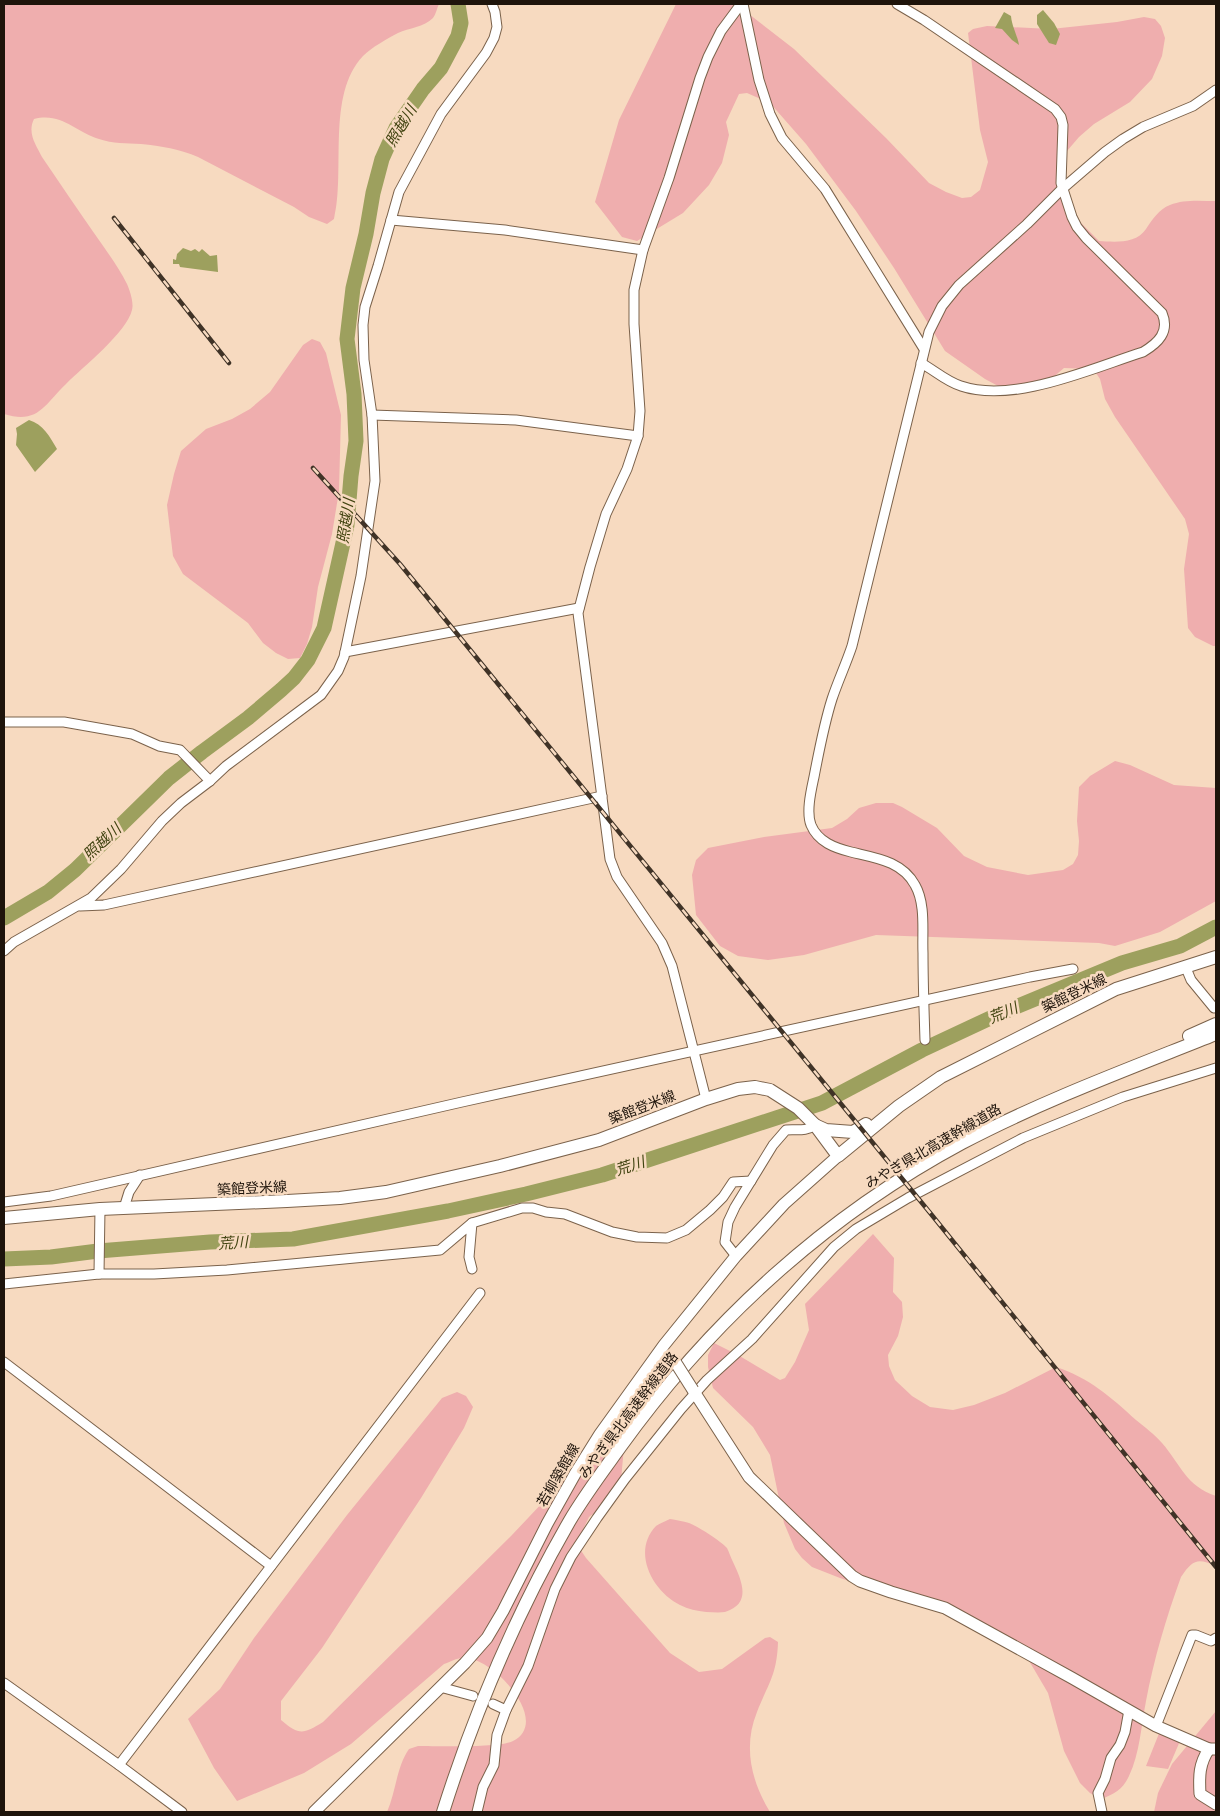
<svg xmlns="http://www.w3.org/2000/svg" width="1220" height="1816" font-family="'Titillium Web','Noto Sans JP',sans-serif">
  <rect width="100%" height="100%" fill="#f7dac0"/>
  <g fill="#efaeae">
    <path d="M4 4H439C437 8 436 14 433 18 424 27 409 28 398 33 387 39 372 47 363 56 326 95 346 172 334 219L327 224 309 217 294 207 198 157C180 149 161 146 141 144 126 143 113 144 99 139 75 132 62 112 34 119 27 133 36 145 42 157 59 182 76 207 94 233 105 249 118 266 127 284 130 291 134 303 132 310 127 332 83 367 66 384 45 404 38 425 4 414Z"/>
    <path d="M676 4H736L794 49 886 138 929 183 946 192 962 198 971 197 980 190 988 162 980 130 968 33 973 29 987 26 1051 29 1117 22 1144 17 1155 19 1161 26 1165 38 1162 56 1152 79 1130 102 1094 124 1079 137 1067 151 1064 173 1068 200 1076 218 1099 241C1115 242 1136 244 1146 229 1152 220 1159 209 1170 205 1184 199 1201 201 1216 201V646H1213L1195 637 1188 628 1184 569 1189 534 1185 519 1115 417 1105 399 1100 379 1096 373 1088 369 1064 368 1044 385 1023 393 1000 387 985 379 945 351 894 268 856 211 806 144 770 103 747 93 739 94 726 122 729 135 722 163 709 185 683 213 637 241 622 237 595 202 619 120Z"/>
    <path d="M312 339 320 342 326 353 341 415 339 491 332 534 318 587 312 627 307 644 300 658 288 659 276 653 263 643 248 623 183 574 173 556 167 505 174 474 181 451 206 429 232 419 250 409 270 392 303 345Z"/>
    <path d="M1115 761 1130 765 1174 785 1216 788V901L1160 932 1115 946 1099 943 876 935 804 955 768 960 738 956 720 946 696 915 692 875 696 860 708 848 764 837 832 828 847 819 859 808 876 803H893L902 807 937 828 964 856 987 867 1028 875 1063 870 1073 864 1078 855 1079 841 1077 821 1079 787 1090 776Z"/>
    <path d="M873 1234 894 1258 893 1292 902 1302 903 1317 898 1336 888 1355 889 1366 895 1380 912 1396 930 1407 953 1410 974 1405 1005 1393 1056 1367C1088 1377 1112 1398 1136 1420 1145 1427 1155 1435 1162 1443 1181 1465 1186 1486 1216 1496V1566C1198 1558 1193 1559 1181 1577 1166 1618 1154 1659 1146 1701 1141 1726 1140 1753 1129 1776 1123 1789 1115 1794 1101 1799L1090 1793 1080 1783 1064 1751 1048 1693 1028 1659 974 1623 840 1578 812 1567 802 1558 795 1549 784 1523 770 1455 753 1427 713 1388 708 1367V1355L714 1343 738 1355 780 1380 785 1378 795 1362 809 1330 805 1304Z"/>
    <path d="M457 1392 466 1396 473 1407 464 1428 421 1498 322 1648 281 1701V1720C300 1736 303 1734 323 1722L512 1535 596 1446 610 1440 624 1447 621 1480 600 1509 589 1517 580 1536 578 1546 586 1558 670 1653 699 1672 722 1669 765 1638 770 1637 778 1642C777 1675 768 1684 757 1712 743 1746 751 1781 770 1812H387C396 1792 396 1768 409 1749L418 1746C437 1746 499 1748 513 1741 553 1721 490 1654 462 1658 457 1658 450 1662 444 1664L351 1744 304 1773 237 1801 214 1768 188 1719 220 1689 254 1638 347 1515 442 1398Z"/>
    <path d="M670 1519C676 1520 683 1521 689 1523 697 1526 721 1541 727 1548 729 1552 731 1558 733 1562 742 1581 752 1604 725 1612 718 1613 712 1612 706 1612 697 1611 688 1609 680 1605 653 1592 631 1552 656 1526 660 1523 666 1521 670 1519Z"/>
    <path d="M1216 1711V1812H1154L1158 1793 1172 1764Z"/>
    <path d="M1160 1731 1180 1741 1168 1769 1146 1766Z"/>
  </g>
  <g fill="#9da05e">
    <path d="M1043 10 1054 23 1060 34 1056 45 1049 43 1037 24V15Z"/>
    <path d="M1004 12 1011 16C1012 27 1017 34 1019 45L1012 40 1002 29 995 28Z"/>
    <path d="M183 248 191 251 195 249 199 252 202 249 210 256 217 255 218 272 180 267 179 264H173V259L176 260 177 254Z"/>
    <path d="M29 420C43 424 50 437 57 449L35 472 16 445 17 434 16 428Z"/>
  </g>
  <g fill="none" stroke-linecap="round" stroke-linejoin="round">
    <g stroke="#9da05e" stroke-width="15">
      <path d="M4 918 48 892 75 870 169 778 202 752 248 718 281 690 294 678 308 660 324 628 347 525 351 476 356 441 354 394 347 339 353 288 366 234 373 193 382 159 396 128 423 89 441 68 458 36 461 23 458 4"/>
      <path d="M4 1259 51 1257 98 1251 210 1242 293 1239 448 1211 526 1194 602 1175 822 1103 922 1050 999 1014 1122 963 1180 946 1216 927"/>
    </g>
    <g stroke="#7b624b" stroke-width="11">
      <g id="street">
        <path d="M743 4 759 80 770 114 782 138 825 189 924 349"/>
        <path d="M897 4 924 20 1055 109 1061 117 1063 125 1061 183 1072 217 1077 227 1086 238 1162 313C1170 332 1158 343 1143 352 1092 368 1014 404 961 386 947 382 934 370 921 363"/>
        <path d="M391 220 505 230 643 250"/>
        <path d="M372 415 516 420 638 436"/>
        <path d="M345 652 579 608"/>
        <path d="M4 722H64L132 734 159 746 180 750 210 781"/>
        <path d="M80 906 104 905 602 796"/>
        <path d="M4 951 14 942 91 898 121 869 162 821 181 803 210 781 226 766 321 695 338 671 344 657 361 576 375 481 372 415 364 360 363 325 365 307 378 266 399 192 441 114 486 53 494 38 497 27 495 12 492 4"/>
        <path d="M1186 968 1191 980 1214 1008"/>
        <path d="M925 1040C924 1011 923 982 923 953 922 932 926 904 915 885 902 861 876 858 851 852 835 848 818 842 811 825 806 812 811 791 814 777 819 751 824 724 832 699 838 681 846 664 852 646L929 332 942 306 959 285 1027 224 1062 189 1105 152 1123 139 1143 127 1193 106 1216 90"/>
        <path d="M706 1099 672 966 662 943 617 877 610 859 578 613 590 567 606 514 627 469 638 436 640 411 634 324V290L643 250 669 178 700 78 708 57 721 31 741 4"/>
        <path d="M4 1202 51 1196 462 1102 1030 977 1073 969"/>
        <path d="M124 1208 129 1192 140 1175"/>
        <path d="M472 1223 522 1208H533L546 1212 565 1214 612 1232 637 1237 667 1238 686 1230 710 1210 723 1197 733 1182 751 1181"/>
        <path d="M736 1256 725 1242 728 1222 735 1207 773 1145 786 1130C796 1129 806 1132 815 1125"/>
        <path d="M99 1274 100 1209"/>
        <path d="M4 1284 99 1274H154L227 1270 440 1250 472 1223 469 1257 472 1269"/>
        <path d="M4 1362 271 1566"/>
        <path d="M4 1683 119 1765 182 1812"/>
        <path d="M440 1687 473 1696"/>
        <path d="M493 1704 506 1710"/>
        <path d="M1156 1726 1192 1635H1196L1211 1641 1216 1638"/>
        <path d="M119 1765 480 1293"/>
        <path d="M477 1812 483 1787 494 1765 497 1735 506 1710 528 1666 555 1589 571 1557 597 1518 625 1479 681 1409 707 1380 752 1339 834 1247 856 1229 908 1198 1023 1138 1123 1097 1216 1068"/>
        <path d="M1102 1812 1098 1793 1105 1779 1111 1758 1120 1745 1125 1732 1129 1710"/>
      </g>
    </g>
    <g stroke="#7b624b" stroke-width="13">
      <g id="secondary">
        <path d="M693 1390 749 1477 852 1576 860 1581 891 1592 945 1608 1072 1678 1156 1726 1209 1749H1216"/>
        <path d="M1209 1749C1199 1764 1199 1776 1200 1794L1216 1804"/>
        <path d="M314 1812 465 1663 487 1638 503 1611 547 1524 575 1474 600 1434 664 1345 736 1256 784 1204 838 1156"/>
      </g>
    </g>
    <g stroke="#7b624b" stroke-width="14">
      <g id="primary">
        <path d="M1189 1036 1216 1024"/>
        <path d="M815 1125 826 1130 853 1132 866 1124"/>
        <path d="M4 1218 100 1209 287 1201 340 1198 386 1192 500 1166 599 1140 706 1099 738 1089 755 1087 770 1090 798 1108 815 1125 838 1156 899 1106 941 1077 1116 989 1216 957"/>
        <path d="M443 1812C475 1711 516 1614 569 1522 584 1496 603 1471 621 1446 711 1321 826 1216 962 1143 1044 1100 1131 1068 1216 1034"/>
      </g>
    </g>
    <use href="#street" stroke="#fff" stroke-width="9"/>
    <use href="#secondary" stroke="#fff" stroke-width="11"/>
    <use href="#primary" stroke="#fff" stroke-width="12"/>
    <g stroke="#403327" stroke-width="4.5">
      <g id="rail">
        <path d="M114 218 229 363"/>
        <path d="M313 468 400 564 931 1214 1216 1567"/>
      </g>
    </g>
    <use href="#rail" stroke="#f7dac0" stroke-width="2.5" stroke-dasharray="8" stroke-linecap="butt"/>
    <g stroke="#7b624b" stroke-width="13" stroke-linecap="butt">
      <path id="secondary-bridge" d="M674 1360 693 1390"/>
    </g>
    <use href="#secondary-bridge" stroke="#fff" stroke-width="11"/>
  </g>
  <g text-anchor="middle" stroke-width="5" stroke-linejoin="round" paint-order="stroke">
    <g font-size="14" fill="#1e140b" stroke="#f7dac0">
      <text transform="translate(1074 993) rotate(-26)" y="5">築館登米線</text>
      <text transform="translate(642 1107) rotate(-21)" y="5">築館登米線</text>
      <text transform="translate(933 1146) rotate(-30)" y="5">みやぎ県北高速幹線道路</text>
      <text transform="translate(252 1188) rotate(-3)" y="5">築館登米線</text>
      <text transform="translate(628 1415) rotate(-53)" y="5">みやぎ県北高速幹線道路</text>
      <text transform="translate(558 1475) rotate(-60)" y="5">若柳築館線</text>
    </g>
    <g font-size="15" font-style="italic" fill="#414310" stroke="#f7dac0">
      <text transform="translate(401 126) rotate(-59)" y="5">照越川</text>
      <text transform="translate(346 521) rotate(-81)" y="5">照越川</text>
      <text transform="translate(102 842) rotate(-43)" y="5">照越川</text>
      <text transform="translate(1003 1013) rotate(-23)" y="5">荒川</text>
      <text transform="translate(630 1166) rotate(-18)" y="5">荒川</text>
      <text transform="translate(233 1243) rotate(-4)" y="5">荒川</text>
    </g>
  </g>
  <rect width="1220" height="1816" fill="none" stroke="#1e140b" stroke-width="10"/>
</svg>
